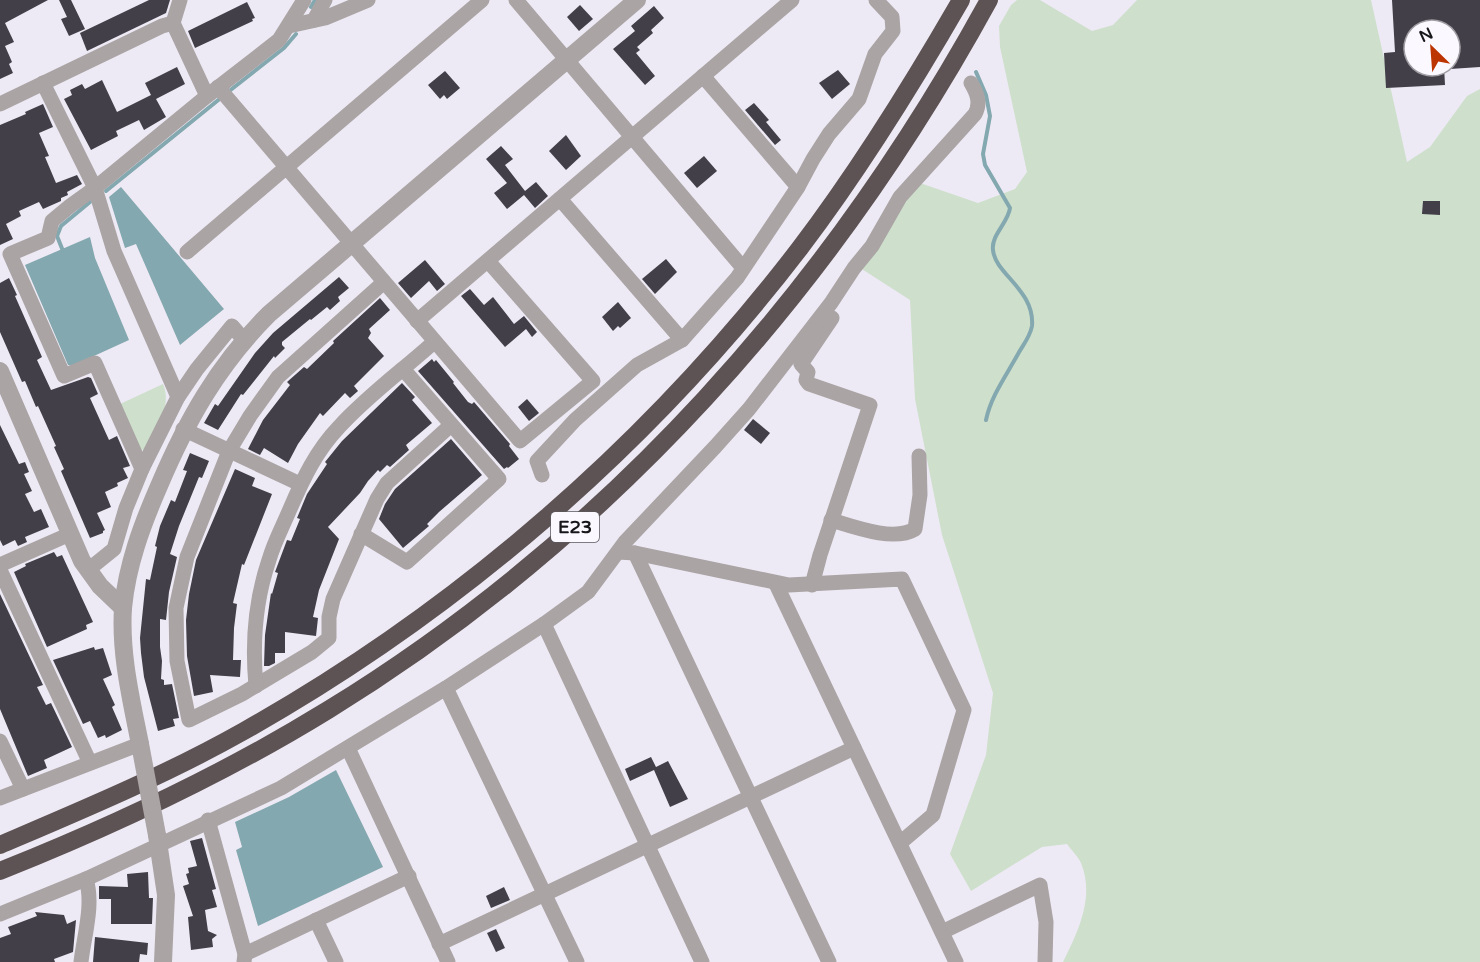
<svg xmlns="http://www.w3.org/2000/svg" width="1480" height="962" font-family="'Varela Round',sans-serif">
  <rect width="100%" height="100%" fill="#eeeaf5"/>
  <g fill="#cedfcc">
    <path d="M1017 0H1040L1092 31 1113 25 1137 0H1371L1407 162 1430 147 1467 96 1480 89V962H1063C1078 932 1095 897 1081 863 1078 856 1071 850 1067 844L1042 847 971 891 950 854 986 755 993 693 942 535 915 399 910 300 854 264 920 183 978 203 1015 189 1027 172 1000 47 999 26 1011 5Z"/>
    <path d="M163 384C173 407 155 430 145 451L139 448 120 404Z"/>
  </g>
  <g fill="#83a8af">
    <path d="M121 187 224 309 180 345 136 244 125 248 109 197Z"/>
    <path d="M90 237 95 258 129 340 72 366 68 365 25 265Z"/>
    <path d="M336 770 383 867 258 926 236 850 242 847 235 822 289 797Z"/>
  </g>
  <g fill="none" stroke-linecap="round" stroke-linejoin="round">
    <g stroke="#83a8af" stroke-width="4">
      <path d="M311 7 315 0"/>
      <path d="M976 72 986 95 990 116 983 154 985 165 1010 208C1008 223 991 235 993 250 995 274 1035 290 1032 326 1030 337 1023 345 1018 354 1006 376 991 396 986 420"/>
      <path d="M228 92 284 48 296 34"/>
      <path d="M106 191 222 97"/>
      <path d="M63 251 57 236 61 226 90 202"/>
    </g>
  </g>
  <g fill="#433f48">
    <path d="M0 0H48L5 23 14 42 5 46 12 62 9 64 13 73 0 79Z"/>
    <path d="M59 0H71L85 29 69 36 61 19 67 17Z"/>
    <path d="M149 0H170L166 13 87 51 80 33Z"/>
    <path d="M1392 0H1480V67L1450 69V30H1414V66H1444L1445 85 1386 88 1384 53 1395 52Z"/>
    <path d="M247 2 255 18 252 19 253 21 195 48 188 31Z"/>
    <path d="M580 5 593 19 579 31 567 17Z"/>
    <path d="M654 6 664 18 651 30 653 33 637 47 640 50 636 53 655 76 645 85 613 49 635 31 631 26Z"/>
    <path d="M177 67 185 84 156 99 166 117 144 130 139 120 116 131 118 136 91 150 64 99 72 95 70 90 82 84 85 89 102 80 117 112 151 95 145 83Z"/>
    <path d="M838 70 850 84 832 99 819 83Z"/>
    <path d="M445 71 460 88 447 99 444 95 440 99 428 85Z"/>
    <path d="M754 103 769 120 766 122 781 140 775 145 745 110Z"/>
    <path d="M43 104 53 127 39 133 49 156 45 157 56 183 77 175 82 184 67 192 68 195 61 198V201L43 209 39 202 19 211 21 216 6 224 13 239 0 245V125L26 114 25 112Z"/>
    <path d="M566 135 581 156 566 170 549 151Z"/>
    <path d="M501 146 513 159 505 165 525 191 536 182 548 196 535 208 524 195 507 209 494 193 507 183 486 159Z"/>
    <path d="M704 156 717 171 697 188 684 173Z"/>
    <path d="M1423 201H1440V215L1422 214Z"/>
    <path d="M666 259 677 272 655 294 642 279Z"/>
    <path d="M425 260 445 284 437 291 429 281 411 298 398 283Z"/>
    <path d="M339 277 349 288 338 297 340 301 330 310 327 307 311 320 310 319 282 342V345L285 348 275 358 274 356 243 395 241 394 218 430 204 423 215 404 218 406 255 353 273 333Z"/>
    <path d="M9 278 17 295 15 296 42 357 37 360 51 390 88 377 91 378 98 394 90 398 109 440 117 436 130 466 123 468 128 478 117 483 118 486 105 492 111 507 97 513 105 530 103 531V533L90 538 61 471 64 469 54 447 56 446 38 406 36 407 25 381 22 382 0 332V283Z"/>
    <path d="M470 289 484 305 493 297 514 324 524 316 537 332 532 337 526 329 505 347 461 296Z"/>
    <path d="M380 298 390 310 369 329 371 333 368 338 384 356 354 386 358 391 350 398 345 393 323 416 320 413 298 444 288 463 264 448 260 455 248 449 263 420 290 385 287 382 304 367 307 369 334 343 333 341Z"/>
    <path d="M618 302 631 318 620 328 618 326 613 331 602 317Z"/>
    <path d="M432 359 434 362 436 360 454 382 453 383 468 402 472 404 474 402 510 444 509 446 519 459 508 468 507 467 504 469 418 371Z"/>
    <path d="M402 383 415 397 412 400 432 423 406 445 409 450 390 467 387 465 380 472 378 470 368 481 360 493 328 527 339 539 319 590 313 617 318 618 316 636 285 632V653H275V663L269 666H264L265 635 271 593 272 594 278 573 275 572 287 540 291 541 300 519 297 518 307 494 327 464 325 462 342 441Z"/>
    <path d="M527 399 539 413 529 421 518 407Z"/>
    <path d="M753 419 770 433 761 444 744 430Z"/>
    <path d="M0 425 19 464 25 462 29 472 24 474 32 491 25 494 34 512 41 509 49 527 25 537 27 542 18 546 15 540 3 546 0 540Z"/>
    <path d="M451 439 482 475 439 512 427 524 429 526 403 548 379 519 385 504 395 489Z"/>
    <path d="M190 453 209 461 202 478 199 477 179 526 170 554 177 557 169 592 166 620 160 619V647L162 661 161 679 164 680V685L172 684 179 718 173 719 175 726 158 731 144 677 141 653 140 638 146 579 150 580 157 547 155 546 160 526 171 500 175 502 187 471 183 470Z"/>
    <path d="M235 469 255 478 252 486 272 494 244 565 242 564 233 603 237 604 234 628 233 660H241L240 677 210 675 213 692 194 696 187 656 186 620 189 594 196 560Z"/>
    <path d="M54 552 57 557 62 555 93 622 86 625 87 629 47 647 14 572 26 566 25 564Z"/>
    <path d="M0 594 43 685 37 687 46 705 51 703 72 747 44 760 47 768 28 776 0 709Z"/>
    <path d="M94 647 95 650 103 648 112 675 103 679 115 705 112 707 122 730 106 738 105 735 98 738 90 721 83 724 53 660Z"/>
    <path d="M651 757 656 767 668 761 688 799 670 807 654 770 630 781 625 769Z"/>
    <path d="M202 838 216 889 212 890 217 907 205 910 208 931 217 935 212 939 213 947 191 950 188 917 193 916 183 886 189 884 186 874 189 873 188 868 197 866 190 841Z"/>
    <path d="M148 872 149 898H153L152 924H111V899H99V886L128 887 127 874Z"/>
    <path d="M504 887 510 900 491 908 486 896Z"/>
    <path d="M35 912 64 915 67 924 76 920 73 952 54 959 55 962H0V938L11 934 8 927 37 916Z"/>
    <path d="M496 929 505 948 496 952 487 933Z"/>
    <path d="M95 937 148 943 147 955 140 954 139 962H93Z"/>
  </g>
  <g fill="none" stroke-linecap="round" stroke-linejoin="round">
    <g stroke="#aaa4a5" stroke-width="15">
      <path d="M180 0 173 23 207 96"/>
      <path d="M516 0 743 268"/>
      <path d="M314 20 325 0"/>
      <path d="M289 26 325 18 368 0"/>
      <path d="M703 76 798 187"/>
      <path d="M43 83 95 188 114 251 178 397"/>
      <path d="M218 87 520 441 593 381 488 261"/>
      <path d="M0 104 162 26 173 23"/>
      <path d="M560 199 682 340"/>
      <path d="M187 252 482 0"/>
      <path d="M384 282 278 377 250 416 229 451 187 557 176 608 177 661 189 720 242 694 312 652 329 638V617L333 599 377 499 387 483 451 425"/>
      <path d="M417 321 792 0"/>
      <path d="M183 429 300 484"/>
      <path d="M142 469 95 363 64 376 10 254 48 238 52 221 70 206 95 188 207 96 279 40 304 0"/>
      <path d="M542 475 537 461 575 420 637 365 682 340 737 278 798 187 813 159 829 134 859 99 875 54 893 31 892 17 876 0"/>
      <path d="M831 520C854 527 894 542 915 529L920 495 919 456"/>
      <path d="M361 534 407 562 499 479 403 369"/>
      <path d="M618 552 635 553 789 585 902 579 964 710 933 815 900 843"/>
      <path d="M635 553 829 962"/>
      <path d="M0 565 70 534"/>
      <path d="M0 570 90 763"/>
      <path d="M88 570 114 549 126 508 142 469 178 397 197 369 232 326 244 340"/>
      <path d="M776 584 956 962"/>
      <path d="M812 585 820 555 870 405 809 384 806 380 808 372 801 364 832 318"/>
      <path d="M544 624 702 962"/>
      <path d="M256 686C252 643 255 601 269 560 274 542 283 526 290 509 303 479 316 451 339 427 367 396 403 370 434 342"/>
      <path d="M446 688 577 962"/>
      <path d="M0 741 23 789"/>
      <path d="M348 748 448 962"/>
      <path d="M0 798 140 744"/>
      <path d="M208 820 245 954 244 962"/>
      <path d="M0 914 86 879 281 788 446 688 544 624 588 592 625 542 715 447 749 409 831 303 854 268 872 246 900 197 975 114C981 103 977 93 971 83"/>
      <path d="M316 920 336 962"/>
      <path d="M942 932 1040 885 1046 922 1045 962"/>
      <path d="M439 944 854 748"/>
      <path d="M245 954 409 876"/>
      <path d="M81 962C84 936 94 904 86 879"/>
    </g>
    <g stroke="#aaa4a5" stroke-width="18">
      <path d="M0 371 82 561 100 586 123 608"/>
      <path d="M140 744C131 699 120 653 123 608 127 565 142 525 159 486 187 420 218 365 269 314L637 0"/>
      <path d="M157 835 166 895 163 962"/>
    </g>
    <g stroke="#5e5354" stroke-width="18">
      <path d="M0 845C82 810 166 775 244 731 459 610 650 444 800 248 860 169 912 85 961 0"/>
      <path d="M0 871C113 826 224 774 328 710 610 537 831 289 989 0"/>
    </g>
    <path stroke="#aaa4a5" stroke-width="18" d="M140 744 157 835"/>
  </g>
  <g text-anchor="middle" stroke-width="6" stroke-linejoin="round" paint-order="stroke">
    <rect fill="#fbf8ff" stroke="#5b5a5e" stroke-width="1.5" x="551" y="512" width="48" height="30" rx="4.5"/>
    <g font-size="18" font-weight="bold" fill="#171619">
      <text x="575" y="533">E23</text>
    </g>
  </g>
  <g transform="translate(1432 48) rotate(335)"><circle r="28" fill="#fbf8ff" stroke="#a09ea3" stroke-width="1.5"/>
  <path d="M0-4.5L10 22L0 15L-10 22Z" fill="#bc3400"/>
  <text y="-9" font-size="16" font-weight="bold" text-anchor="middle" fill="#171619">N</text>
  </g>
</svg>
